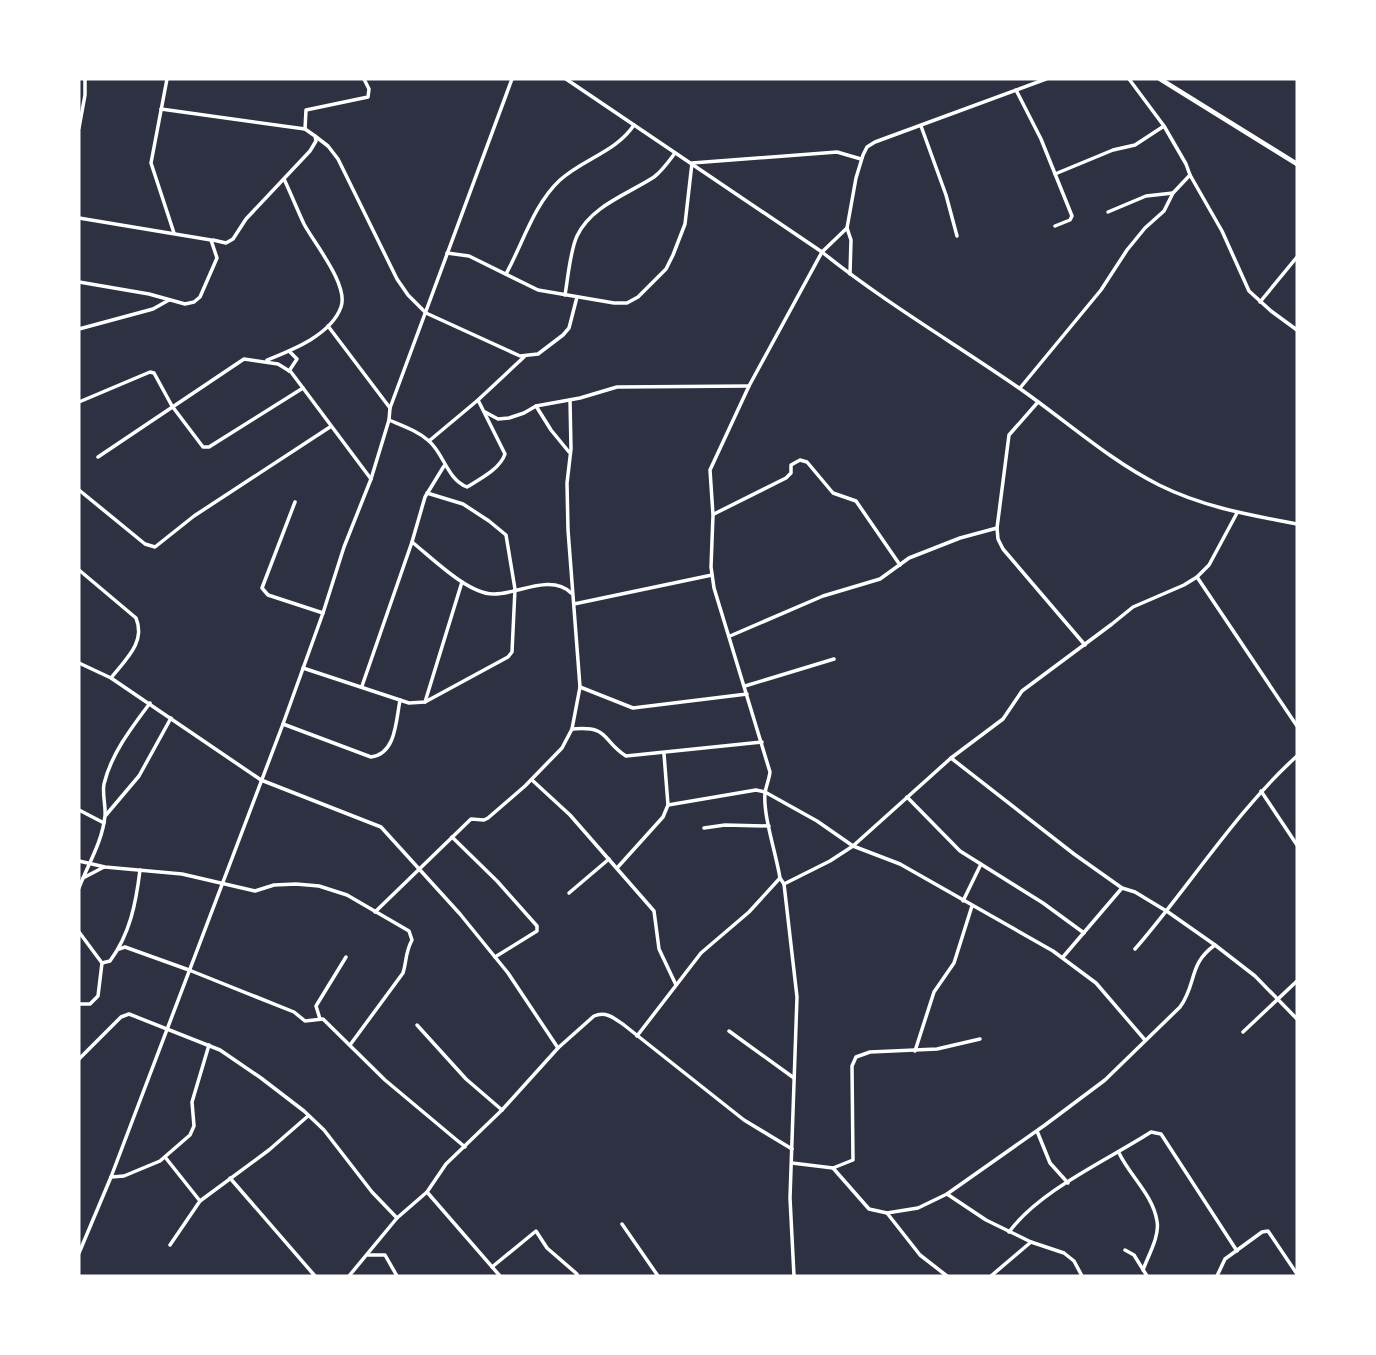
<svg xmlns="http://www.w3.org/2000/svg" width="1376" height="1355" font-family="Commissioner,sans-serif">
  <rect width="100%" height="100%" fill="#2d3142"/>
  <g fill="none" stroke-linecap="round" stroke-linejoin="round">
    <g stroke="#fff" stroke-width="3.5">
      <path d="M167 79 151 163 174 233"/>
      <path d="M566 79 822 252C884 302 954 343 1019 388 1065 420 1109 460 1159 485 1203 507 1250 515 1297 524"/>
      <path d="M1129 79 1164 126 1186 164 1190 175 1222 231 1249 291 1271 311 1297 330"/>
      <path d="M1016 90 1041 139 1072 216 1070 220 1055 226"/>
      <path d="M161 109 305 129 315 136 316 141 310 151 246 219 233 239 226 243 213 240"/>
      <path d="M921 126 946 195 957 236"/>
      <path d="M79 128 85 95V79"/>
      <path d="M305 129 306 110 368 97 369 89 364 79"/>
      <path d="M315 136 328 146 338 159 397 279 408 295 426 313 520 356 538 354 563 335 569 328 577 297"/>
      <path d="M1055 174 1113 150 1135 145 1164 126"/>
      <path d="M1108 212 1146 196 1173 193"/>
      <path d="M79 218 211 240 217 258 200 297 194 302 185 304 149 294 79 282"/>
      <path d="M847 228 851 240 850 274"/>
      <path d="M447 253 469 256 538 290 614 303H627L638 297 666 269 673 255 685 224 692 163 837 152 861 159"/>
      <path d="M506 274C523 243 534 204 560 180 583 159 616 152 634 125"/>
      <path d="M565 295C568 278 570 251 577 236 591 206 628 194 654 177 662 171 669 161 675 153"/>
      <path d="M1260 302 1297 257"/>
      <path d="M328 326 390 408"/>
      <path d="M79 329 153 309 169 300"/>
      <path d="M267 360C292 350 331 335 341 307 349 285 314 243 304 224 297 209 291 194 284 179"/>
      <path d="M289 371 297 359 289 351"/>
      <path d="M1020 388 1101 290 1127 250 1145 228 1164 211 1173 193 1190 175"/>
      <path d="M79 402 150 372 154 373 172 406 203 447H209L303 388"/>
      <path d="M1038 402 1009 435 997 528 998 539 1003 549 1085 645"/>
      <path d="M536 406 551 430 569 452"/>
      <path d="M485 412 498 419 509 418 524 413 536 406 580 398 617 387 749 386"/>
      <path d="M389 420C403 426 418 431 429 441 444 454 447 479 467 487 480 479 500 469 505 454L478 400"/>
      <path d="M429 441 478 400 524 357"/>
      <path d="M98 457 244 359 278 364 291 372 371 479"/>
      <path d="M79 490 145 544 155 547 194 516 330 427"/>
      <path d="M295 502 262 588 268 595 323 613"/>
      <path d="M714 514 786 478 791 473V465L800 460 807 462 833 493 856 501 900 565"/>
      <path d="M412 542C432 558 468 594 493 594 516 595 551 573 571 593"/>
      <path d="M79 570 136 618C146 642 126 659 111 678"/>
      <path d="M1197 577 1297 726"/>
      <path d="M574 604 712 575"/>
      <path d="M730 636 823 596 880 579 909 558 960 538 997 528"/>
      <path d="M79 663 111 678 261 780 381 827 460 914 508 973 558 1048"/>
      <path d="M303 668 409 703 425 702 462 582"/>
      <path d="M362 686 412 542 425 497 444 466"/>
      <path d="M745 686 834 659"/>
      <path d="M580 687 633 708 747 694"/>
      <path d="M425 702 508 657 512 652 515 589 506 535 489 521 463 504 427 493"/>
      <path d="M283 724 371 757C396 754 396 721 400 700"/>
      <path d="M572 729C611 726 600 739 626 756L762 742"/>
      <path d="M951 758 1074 854 1122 888 1135 892 1168 912 1215 945 1255 976 1297 1019"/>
      <path d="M532 780 570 815 654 911 659 949 676 985"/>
      <path d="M1261 791 1297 845"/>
      <path d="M907 797 960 851 1043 903 1084 933"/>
      <path d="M668 805 756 790 765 792 817 821 853 846 900 864 1053 951 1096 983 1145 1040"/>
      <path d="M79 810 104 823"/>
      <path d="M106 815 139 776 171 718"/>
      <path d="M704 828 725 825 769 826"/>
      <path d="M452 837 497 881 537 926V931L495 957"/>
      <path d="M79 861 105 867 182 874 255 891 274 885 296 884 319 886 347 895 409 931 412 940C405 953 407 960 403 973L350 1045"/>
      <path d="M617 868 663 817 668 805 664 754"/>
      <path d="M83 878 104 867"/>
      <path d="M784 884 830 861 853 846 951 758 1003 719 1022 691 1112 624 1133 607 1184 585 1197 577 1209 565 1237 513"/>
      <path d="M79 888C88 864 102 843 105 816 106 806 102 794 104 784 111 754 132 727 150 703"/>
      <path d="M569 893 609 859"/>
      <path d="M963 901 981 864"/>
      <path d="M375 912 471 819 484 820 488 818 525 786 562 748 572 729 580 687 568 530 567 483 571 449 570 400"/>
      <path d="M79 932 102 963 98 996 90 1004H79"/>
      <path d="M119 949 125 947 189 970 294 1012 305 1021 323 1019 385 1080 465 1147"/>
      <path d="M1135 949C1189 887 1236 811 1297 756"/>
      <path d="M1063 957 1122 888"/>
      <path d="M102 963 110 961C130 934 136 903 140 870"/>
      <path d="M320 1019 316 1006 346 957"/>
      <path d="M417 1025 466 1079 502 1110"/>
      <path d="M729 1031 794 1078"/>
      <path d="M1243 1032 1297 981"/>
      <path d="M637 1036 701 953 749 912 780 878"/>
      <path d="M915 1051 934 992 954 963 972 906"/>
      <path d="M79 1059 121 1017 129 1014 220 1050 261 1078 304 1111 324 1130 372 1192 397 1218"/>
      <path d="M1037 1131 1050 1163 1068 1183"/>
      <path d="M1119 1153C1130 1176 1153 1195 1157 1221 1160 1236 1148 1256 1143 1270"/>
      <path d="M165 1157 200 1201"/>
      <path d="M792 1163 833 1168 853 1160 852 1066 856 1057 870 1052 937 1049 980 1039"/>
      <path d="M833 1168 869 1209 887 1213 918 1208 947 1194 1045 1125 1105 1080 1180 1007C1197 984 1188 964 1215 945"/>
      <path d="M111 1177 124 1176 160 1161 190 1135 194 1126 192 1102 209 1045"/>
      <path d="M230 1178 315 1276"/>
      <path d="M427 1192 500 1276"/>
      <path d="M947 1194 986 1220 1031 1242 1064 1253 1074 1261 1082 1276"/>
      <path d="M887 1213 920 1255 947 1276"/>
      <path d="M622 1224 658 1276"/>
      <path d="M1009 1232C1040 1190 1106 1161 1151 1132L1161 1134 1237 1251"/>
      <path d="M170 1245 200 1201 269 1150 308 1116"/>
      <path d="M1125 1250 1134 1255 1147 1276"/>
      <path d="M79 1253 111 1177 283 724 323 613 344 547 371 479 389 420 390 408 512 79"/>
      <path d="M368 1255H385L397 1276"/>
      <path d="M492 1267 536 1231 547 1248 577 1274"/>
      <path d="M349 1276 397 1218 427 1192 446 1164 502 1110 558 1048 594 1016C606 1011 614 1018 624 1025L744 1120 792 1149"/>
      <path d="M794 1276 790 1198 797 997 784 884 780 878C776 853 763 816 765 793 766 786 769 780 770 772L714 588 711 567 713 515 710 470 749 386 822 252 847 228 856 178 863 155 867 147 875 142 1046 79"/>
      <path d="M991 1276 1031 1242"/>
      <path d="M1217 1276 1225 1259 1262 1232 1268 1231 1297 1274"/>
    </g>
    <path stroke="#fff" stroke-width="4.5" d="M1160 79 1297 164"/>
  </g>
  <rect width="1376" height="1355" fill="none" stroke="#ffffff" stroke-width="161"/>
</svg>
